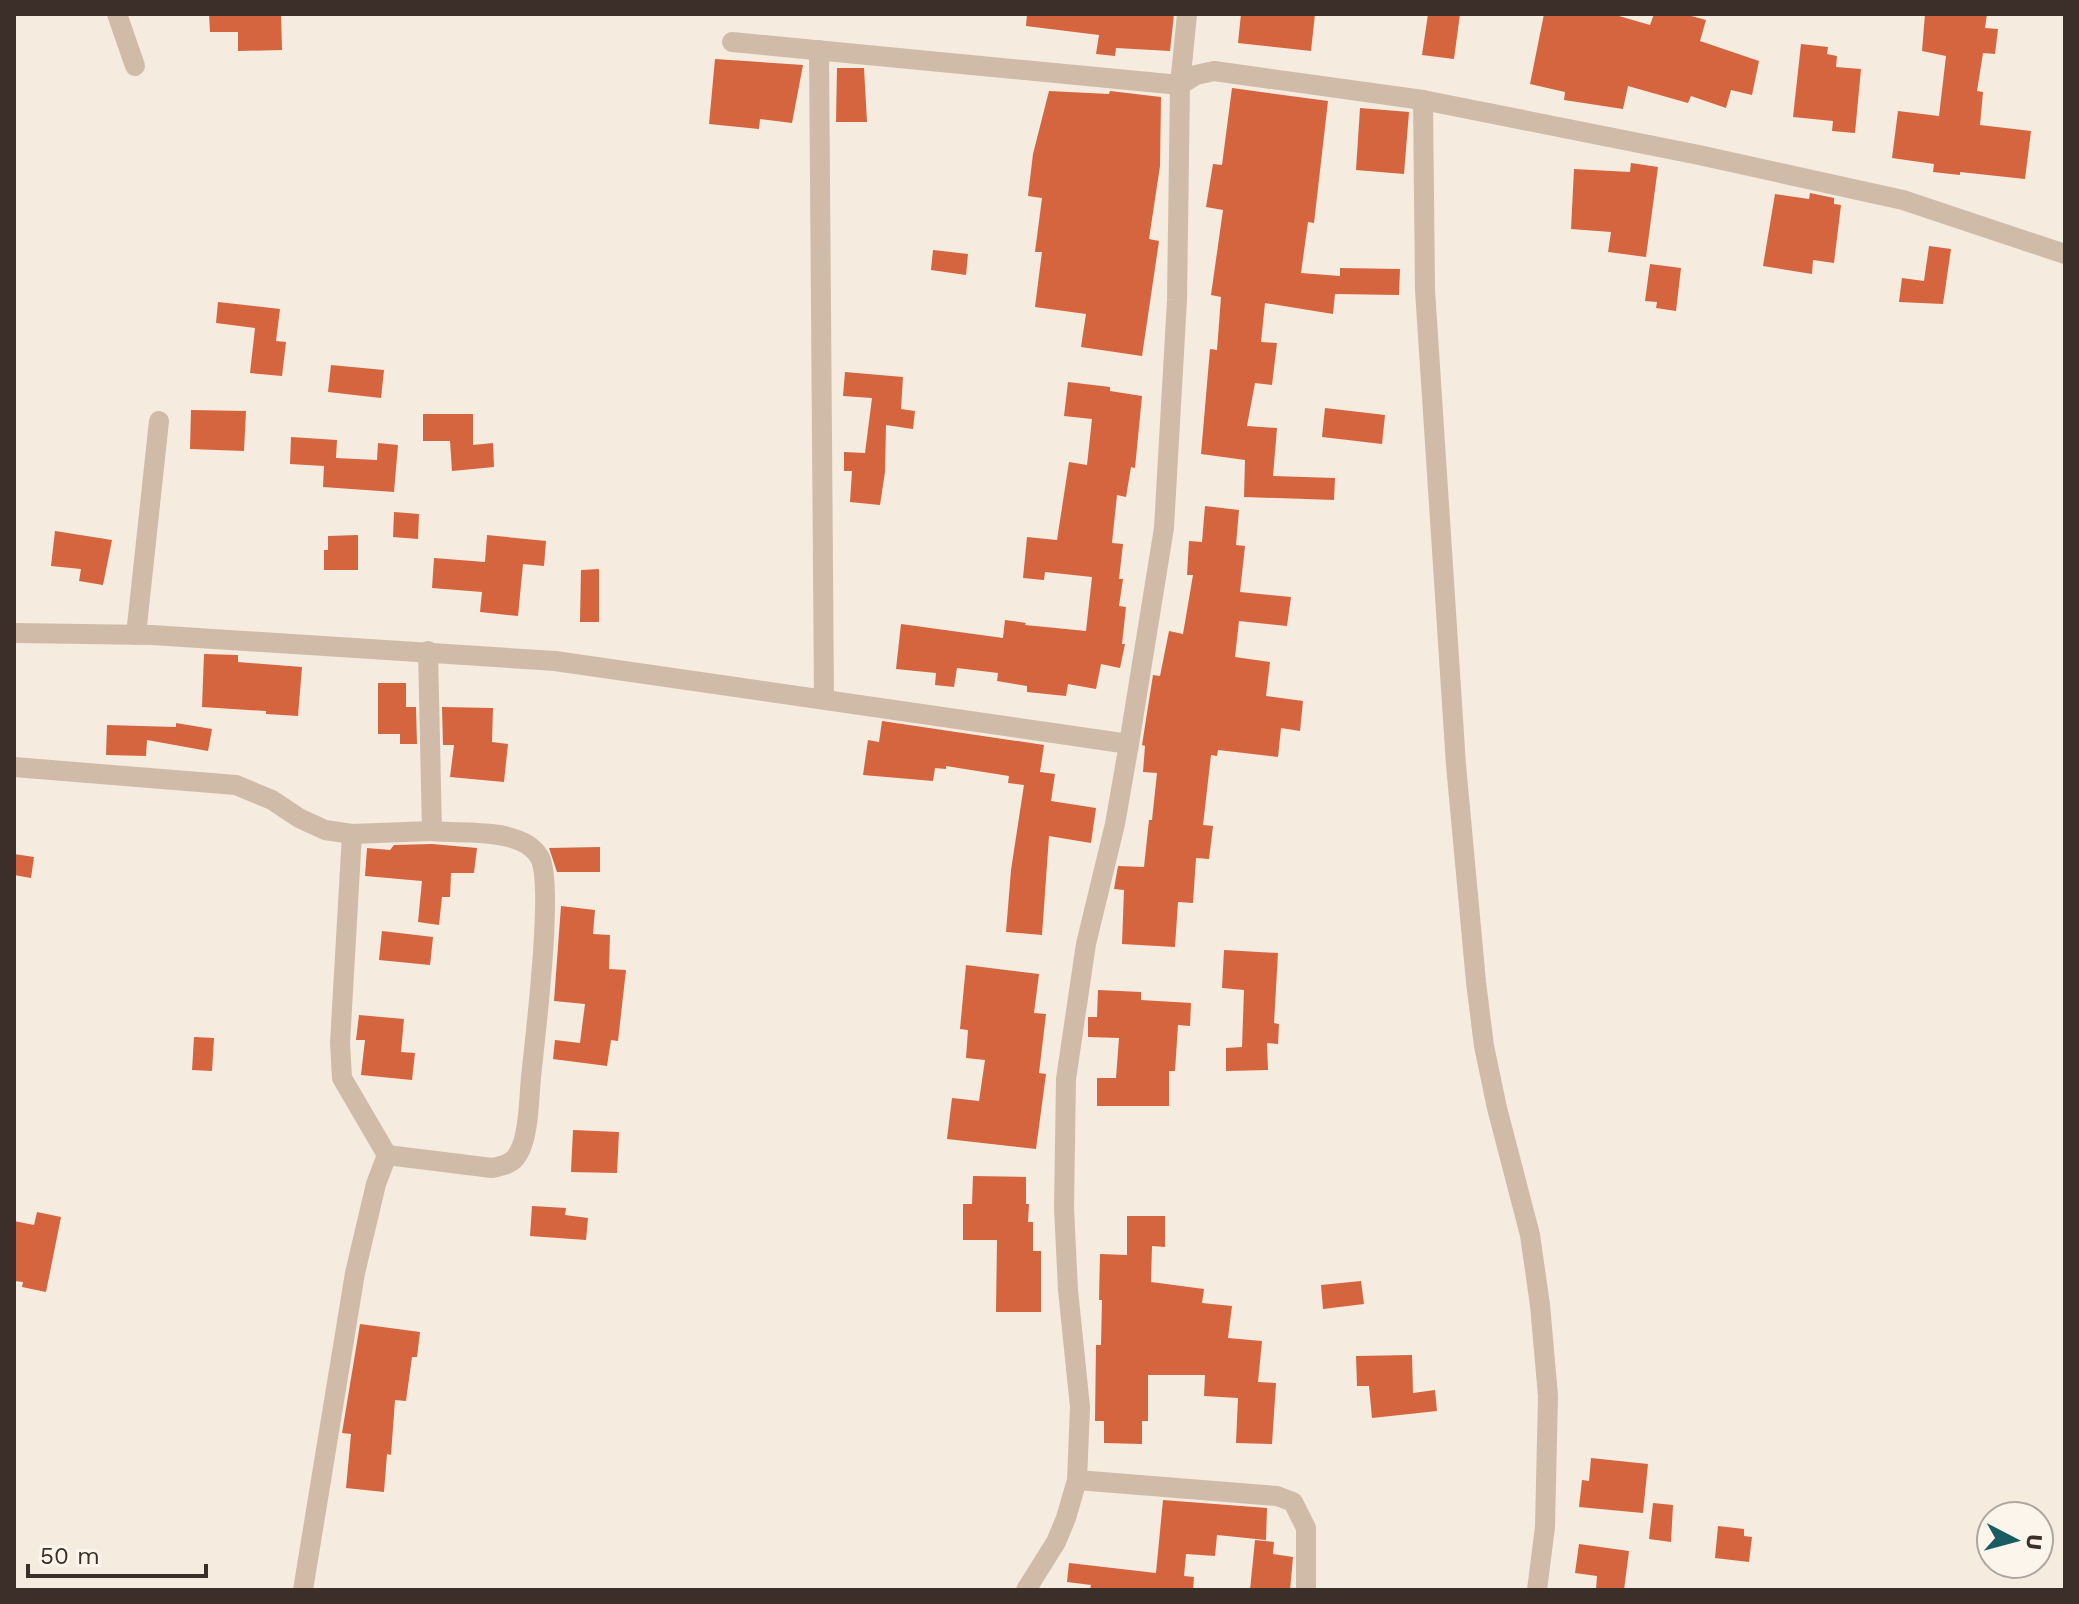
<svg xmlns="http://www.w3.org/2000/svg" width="2079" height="1604" font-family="'Work Sans',sans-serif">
  <rect width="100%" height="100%" fill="#f6ebdf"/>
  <g fill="#d4653f">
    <path d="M209 14H281L282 50 238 51V32H210Z"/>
    <path d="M1027 14H1174L1170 51 1116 48 1115 56 1096 54 1099 35 1026 26Z"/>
    <path d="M1241 14H1315L1311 51 1238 43Z"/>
    <path d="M1428 14H1460L1454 59 1422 55Z"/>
    <path d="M1544 14H1612L1650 25 1654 14H1684L1706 20 1700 41 1759 61 1752 95 1731 90 1726 108 1691 96 1688 103 1628 86 1623 109 1564 100 1565 92 1530 84Z"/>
    <path d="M1925 14H1987L1985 28 1998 29 1995 54 1983 53 1977 91 1983 92 1980 125 2031 131 2025 179 1960 172V175L1933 172 1934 164 1892 158 1898 111 1939 116 1946 56 1922 51Z"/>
    <path d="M1801 44 1828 47 1827 54 1837 56 1836 67 1861 69 1855 133 1832 131 1833 121 1793 117Z"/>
    <path d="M715 59 803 65 792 123 760 119 759 129 709 124Z"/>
    <path d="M837 68H864L867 122H836Z"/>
    <path d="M1232 88 1328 101 1314 223 1308 222 1301 273 1340 276V268L1400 269 1399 295 1335 294 1333 314 1265 303 1261 342 1277 343 1272 385 1255 383 1247 426 1277 428 1273 476 1335 478 1334 500 1244 497 1245 460 1201 454 1210 349 1217 350 1221 297 1211 295 1223 210 1206 207 1213 164 1222 165Z"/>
    <path d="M1049 91 1109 94 1110 91 1161 97 1160 166 1149 239 1159 241 1142 356 1081 347 1086 314 1035 307 1042 252H1035L1042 198 1028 196 1033 154Z"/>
    <path d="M1360 108 1409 112 1404 174 1356 170Z"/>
    <path d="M1631 163 1658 167 1646 257 1608 252 1611 232 1571 229 1574 169 1630 172Z"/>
    <path d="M1810 193 1834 198V204L1841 205 1834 263 1813 260 1812 274 1763 266 1775 194 1809 199Z"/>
    <path d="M1929 246 1951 249 1943 304 1899 302 1902 278 1924 281Z"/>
    <path d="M933 250 968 254 966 275 931 270Z"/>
    <path d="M1650 264 1681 268 1676 311 1656 308 1657 302 1645 301Z"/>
    <path d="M218 302 280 309 276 341 286 342 282 376 250 373 255 328 216 323Z"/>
    <path d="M331 365 384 370 381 398 328 392Z"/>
    <path d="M845 372 903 377 901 409 915 411 913 429 886 425 885 472 880 505 850 502 852 471H844V452L865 453 872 398 843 396Z"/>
    <path d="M1068 382 1110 387V391L1142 396 1135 468 1131 467 1126 497 1117 495 1112 543 1123 544 1119 579H1123L1119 606 1126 607 1122 644H1125L1120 668 1101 664 1096 689 1068 684 1066 696 1027 692V686L997 681 998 673 957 668 954 687 935 685 936 673 896 669 901 624 1003 638 1005 620 1026 623 1025 625 1086 631 1092 577 1045 572 1044 580 1023 578 1027 537 1057 540 1069 462 1087 465 1092 419 1064 416Z"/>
    <path d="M1325 408 1385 415 1382 444 1322 437Z"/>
    <path d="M191 410 246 411 244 451 190 449Z"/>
    <path d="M423 414H473V445L493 443 494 467 452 471 450 441H423Z"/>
    <path d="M291 437 337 440 336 458 377 460 378 443 398 445 394 492 323 487 324 466 290 464Z"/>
    <path d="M1205 506 1239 510 1236 545 1245 546 1240 592 1291 597 1287 626 1239 621 1235 657 1270 662 1266 696 1303 701 1300 731 1281 728 1278 757 1218 750 1217 756 1211 755 1203 825 1213 826 1209 859 1196 858 1193 903 1178 902 1175 947 1122 944 1124 890 1114 889 1118 866 1144 867 1149 820H1152L1157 773 1143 772 1145 746 1142 745 1153 675 1160 676 1169 631 1183 634 1193 575H1187L1189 541 1202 542Z"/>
    <path d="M394 512 419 514 418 539 393 537Z"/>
    <path d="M55 531 112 540 103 585 79 581 81 569 51 566Z"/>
    <path d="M358 535V570H324V550H328V536Z"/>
    <path d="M487 535 546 541 544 566 523 564 518 616 480 612 482 592 432 588 434 558 485 562Z"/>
    <path d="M599 569V622H580L581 570Z"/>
    <path d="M204 654 238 655V662L302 667 298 716 266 714V711L202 707Z"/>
    <path d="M378 683H406V707H416L417 744H400V734H378Z"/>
    <path d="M442 707 493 708 492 742 508 744 504 782 450 777 454 745H443Z"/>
    <path d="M882 721 1044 745 1040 772 1055 774 1051 801 1096 808 1091 843 1049 836 1042 935 1006 932 1011 870 1024 785 1008 783 1009 776 946 766V769L935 768 933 781 863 775 868 740 879 742Z"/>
    <path d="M176 723 212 729 208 751 147 740 146 756 106 755 107 725 176 727Z"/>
    <path d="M432 844 477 848 474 873H451L450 897H442L439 925 418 922 422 881 365 876 367 848 390 850 394 845Z"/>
    <path d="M600 847V872H557L549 848Z"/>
    <path d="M14 854 34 857 31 878 14 875Z"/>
    <path d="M561 906 595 910 593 934 610 935 609 969 626 970 618 1041 611 1040 607 1066 553 1059 555 1040 580 1043 585 1004 554 1001Z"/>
    <path d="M382 931 433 937 430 965 379 960Z"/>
    <path d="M1224 950 1278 953 1274 1023 1279 1024 1278 1044 1267 1043 1268 1070 1226 1071V1048L1242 1047 1244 990 1222 988Z"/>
    <path d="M966 965 1039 974 1034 1013 1046 1014 1039 1073 1046 1074 1036 1149 947 1139 952 1098 979 1101 985 1060 966 1058 968 1030 960 1029Z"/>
    <path d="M1098 990 1141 992V1000L1191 1003 1190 1026 1178 1025 1175 1071H1169V1106H1097V1078H1116L1119 1038 1088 1037V1017H1097Z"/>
    <path d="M359 1015 404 1019 401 1052 415 1053 412 1080 361 1075 365 1040H356Z"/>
    <path d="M194 1037 214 1038 212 1071 192 1070Z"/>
    <path d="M573 1130 619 1132 617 1173 571 1172Z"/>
    <path d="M973 1176 1026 1177V1204H1029L1028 1222H1033V1251H1041V1312H996L997 1240H963V1204H972Z"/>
    <path d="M532 1206 566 1208 565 1215 588 1218 586 1240 530 1236Z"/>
    <path d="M37 1212 61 1217 46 1292 22 1287 23 1282 14 1281V1221L34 1225Z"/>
    <path d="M1127 1216H1165V1247L1152 1246 1151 1282 1204 1289 1202 1303 1232 1306 1228 1338 1262 1341 1258 1382 1276 1383 1272 1444 1236 1443 1238 1398 1204 1396 1205 1375H1148V1421H1142V1444L1104 1443V1421H1095L1096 1345H1101L1102 1300H1099L1100 1254 1127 1255Z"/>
    <path d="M1361 1281 1364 1304 1323 1309 1321 1285Z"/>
    <path d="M360 1324 420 1332 417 1357H412L406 1401 395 1400 391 1455 387 1454 384 1492 346 1488 351 1434 342 1433Z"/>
    <path d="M1412 1355 1413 1393 1435 1390 1437 1411 1372 1418 1369 1386H1357L1356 1356Z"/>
    <path d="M1591 1458 1648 1464 1643 1513 1579 1507 1582 1480 1589 1481Z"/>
    <path d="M1163 1500 1267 1508 1266 1540 1217 1535 1215 1556 1186 1554 1184 1576 1194 1577 1193 1590H1090L1091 1585 1067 1582 1069 1563 1156 1573Z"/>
    <path d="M1653 1503 1673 1505 1671 1542 1649 1539Z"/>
    <path d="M1718 1526 1744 1529V1536L1752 1537 1749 1562 1715 1558Z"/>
    <path d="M1255 1540 1274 1542 1273 1554 1293 1557 1290 1590H1250Z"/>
    <path d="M1579 1544 1629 1551 1624 1590H1596L1597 1576 1575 1573Z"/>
  </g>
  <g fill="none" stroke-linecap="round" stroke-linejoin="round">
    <g stroke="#d0bba9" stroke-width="20">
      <path d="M117 14 135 66"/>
      <path d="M732 42 1180 85 1196 75 1214 71 1423 100 1699 155 1903 200 2065 254"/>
      <path d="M819 50 824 698"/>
      <path d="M1423 100 1425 290 1456 765 1476 982 1484 1046 1497 1108 1530 1235 1540 1305 1548 1396 1545 1527 1537 1590"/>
      <path d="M14 633 152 635 555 661 1129 744"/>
      <path d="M136 635 159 421"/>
      <path d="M14 767 236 785 272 800 299 818 325 830 352 834 432 831"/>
      <path d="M352 834 340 1043 342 1078 387 1155"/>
      <path d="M1077 1480 1277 1496 1293 1502 1306 1528V1590"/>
      <path d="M303 1590 355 1273 376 1184 387 1155 492 1168C502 1166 513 1164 518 1154 529 1137 529 1097 531 1077 535 1039 554 886 540 858 538 854 532 848 528 845 502 829 462 834 432 831L428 651"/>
      <path d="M1026 1590 1056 1542 1066 1518 1077 1480 1080 1407 1068 1290 1064 1208 1066 1079 1086 944 1115 824 1129 744 1164 528 1177 300 1180 85 1187 14"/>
    </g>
  </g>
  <rect width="2079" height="1604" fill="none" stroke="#3c2f29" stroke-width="32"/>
  <g transform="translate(2015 1540) rotate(96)"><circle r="38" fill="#fcf5ec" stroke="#afa69e" stroke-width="2"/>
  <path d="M0-6L14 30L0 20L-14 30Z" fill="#195d63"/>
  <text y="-12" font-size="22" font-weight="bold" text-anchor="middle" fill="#3c2f29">U</text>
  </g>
  <path d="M28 1564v12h178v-12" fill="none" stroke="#3c2f29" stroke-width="4"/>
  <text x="40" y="1564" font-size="24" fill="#3c2f29" stroke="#fcf5ec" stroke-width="6" paint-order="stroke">50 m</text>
</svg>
